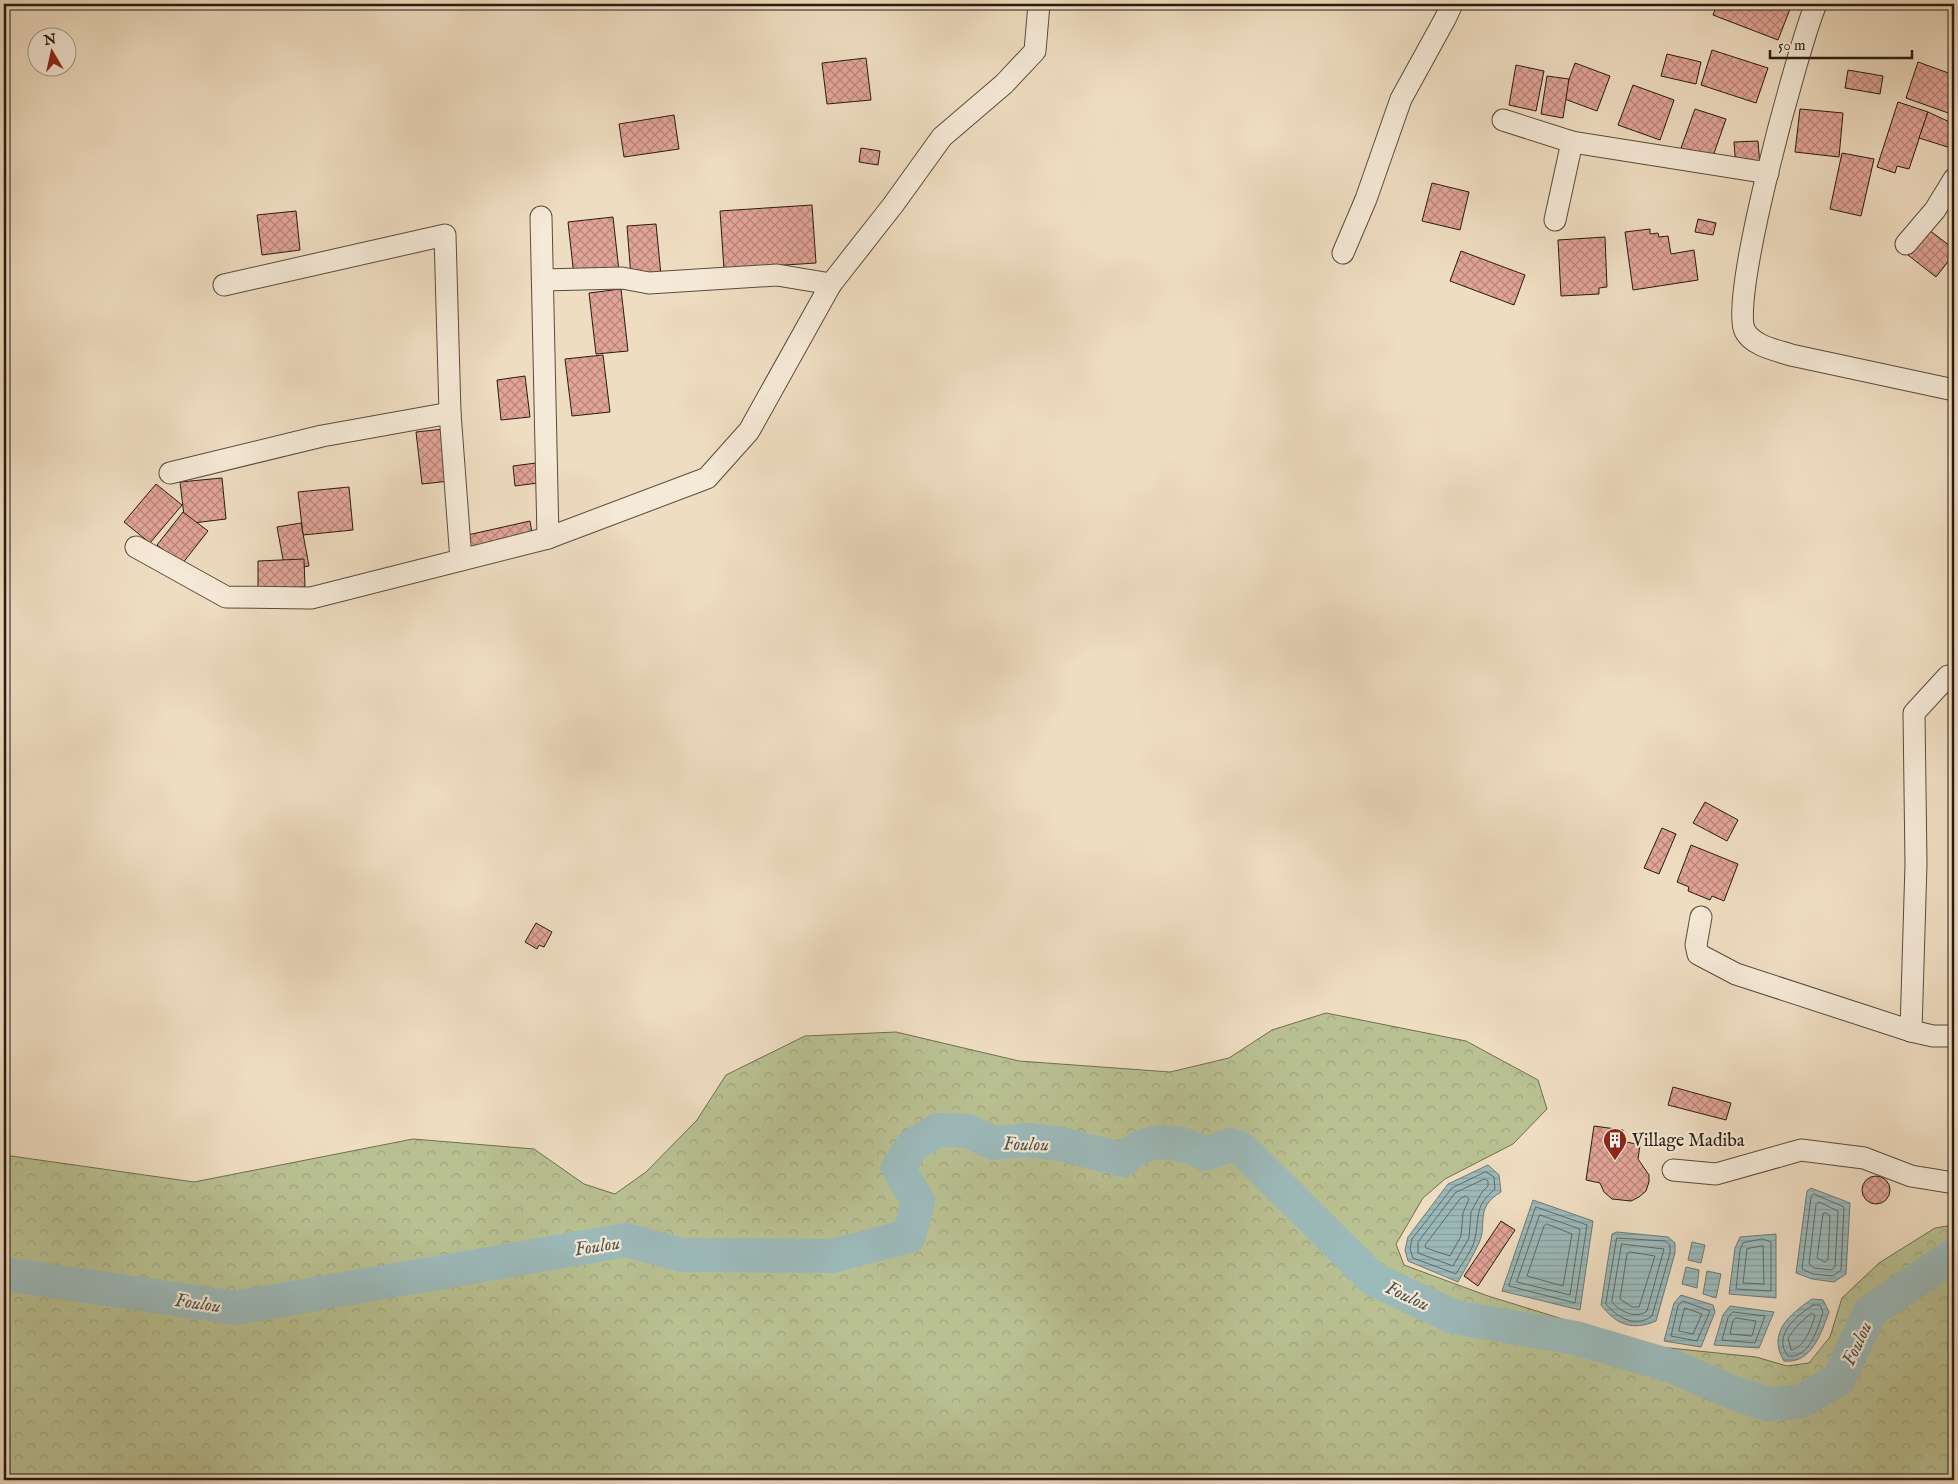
<svg xmlns="http://www.w3.org/2000/svg" width="1958" height="1484" font-family="'IM FELL English',serif">
  <defs>
    <pattern id="forest-crowns" width="20" height="18" patternUnits="userSpaceOnUse" patternTransform="scale(1.25)"><rect width="20" height="18" fill="#b9c193"/><path d="M2 6a3 3 0 1 1 6 0M12 15a3 3 0 1 1 6 0" fill="none" stroke="#9fa57e"/></pattern>
    <pattern id="water-rules" width="6" height="5" patternUnits="userSpaceOnUse" patternTransform="scale(1.25)"><rect width="6" height="5" fill="#9cbaba"/><path d="M0 2.5h6" fill="none" stroke="#869f9f"/></pattern>
    <pattern id="building-cross-hatch" width="8" height="8" patternUnits="userSpaceOnUse" patternTransform="scale(1.25)"><rect width="8" height="8" fill="#e2a497"/><path d="M0 0l8 8M0 8l8-8" fill="none" stroke="#b7857a"/></pattern>
  </defs>
  <rect width="100%" height="100%" fill="#efddc1"/>
  <filter id="stains"><feTurbulence type="fractalNoise" baseFrequency=".004" numOctaves="4"/><feColorMatrix values="0 0 0 0 .2 0 0 0 0 .09 0 0 0 0 .02 0 0 0 .5 -.17"/></filter>
  <radialGradient id="worn" r=".72"><stop offset=".6" stop-color="#630" stop-opacity="0"/><stop offset="1" stop-color="#630" stop-opacity=".3"/></radialGradient>
  <path fill="url(#forest-crowns)" stroke="#706e52" d="M1326 1013 1466 1041 1538 1080 1547 1109 1513 1144 1445 1179 1423 1198 1396 1244 1404 1265 1488 1296 1650 1346 1756 1357 1787 1366 1809 1363 1830 1337 1842 1298 1879 1263 1935 1228 1954 1225V1480H4V1155L194 1182 413 1139 534 1149 584 1184 615 1194 646 1172 697 1120 726 1075 805 1036 896 1032 1019 1061 1170 1072 1229 1058 1272 1030Z"/>
  <g fill="url(#water-rules)" stroke="#6d7a77">
    <path d="M1488 1165 1499 1175 1501 1192C1474 1208 1488 1223 1479 1243 1473 1256 1465 1269 1458 1282L1408 1261 1405 1250 1408 1237 1448 1184Z"/>
    <path d="M1811 1188 1850 1203 1846 1274 1834 1282 1812 1279 1796 1273 1807 1191Z"/>
    <path d="M1533 1200 1593 1221 1580 1310 1502 1291Z"/>
    <path d="M1617 1232 1668 1237 1675 1243V1253L1656 1321C1632 1331 1617 1325 1601 1305L1612 1234Z"/>
    <path d="M1776 1234V1298L1729 1294 1735 1248 1740 1237Z"/>
    <path d="M1692 1242 1705 1245 1701 1263 1688 1260Z"/>
    <path d="M1686 1267 1699 1270 1697 1288 1682 1284Z"/>
    <path d="M1707 1271 1721 1274 1716 1298 1703 1294Z"/>
    <path d="M1681 1295 1713 1305 1715 1312 1701 1347 1664 1341 1674 1303Z"/>
    <path d="M1812 1299 1823 1300 1829 1312C1821 1333 1812 1364 1784 1361 1767 1333 1789 1315 1812 1299Z"/>
    <path d="M1730 1306 1774 1312 1759 1348 1714 1345 1723 1315Z"/>
  </g>
  <g fill="none" stroke-linecap="round" stroke-linejoin="round">
    <g stroke="#616a66" stroke-width="1">
      <path d="M1486 1172 1494 1177 1495 1189C1474 1207 1480 1214 1475 1238 1473 1250 1462 1263 1456 1274L1413 1258 1410 1249 1412 1239 1452 1188Z"/>
      <path d="M1485 1179 1488 1181V1186L1482 1192 1471 1212 1469 1238 1453 1266 1418 1253V1242L1455 1193Z"/>
      <path d="M1814 1194 1844 1207 1841 1270 1833 1276 1813 1274 1802 1269 1811 1197Z"/>
      <path d="M1466 1196 1469 1199 1463 1213 1461 1236 1450 1256 1426 1248 1425 1245 1460 1199Z"/>
      <path d="M1819 1202 1838 1211 1835 1267 1831 1270 1814 1268 1809 1264 1816 1205Z"/>
      <path d="M1536 1207 1587 1225 1575 1303 1509 1286Z"/>
      <path d="M1826 1213 1830 1216 1828 1260 1825 1262 1817 1258 1823 1214Z"/>
      <path d="M1540 1215 1580 1229 1570 1295 1517 1282Z"/>
      <path d="M1547 1224 1572 1234 1563 1286 1527 1276 1544 1226Z"/>
      <path d="M1617 1238 1665 1241 1670 1245V1253L1652 1316C1636 1328 1617 1318 1606 1304Z"/>
      <path d="M1763 1239 1771 1242V1291L1736 1289 1740 1250 1743 1243Z"/>
      <path d="M1622 1244 1664 1249 1647 1311C1636 1319 1620 1312 1612 1302Z"/>
      <path d="M1763 1246 1764 1284 1743 1283 1747 1249Z"/>
      <path d="M1630 1252 1655 1256 1639 1307H1632L1620 1299 1627 1254Z"/>
      <path d="M1683 1301 1710 1311 1697 1341 1671 1336 1678 1306Z"/>
      <path d="M1813 1305H1820L1823 1312C1818 1328 1809 1359 1788 1356 1772 1336 1796 1316 1813 1305Z"/>
      <path d="M1685 1308 1702 1314 1693 1334 1679 1331Z"/>
      <path d="M1733 1312 1765 1316 1755 1343 1722 1340 1728 1318Z"/>
      <path d="M1812 1313 1815 1316C1811 1328 1805 1347 1791 1350L1788 1338 1797 1326Z"/>
      <path d="M1736 1318 1756 1321 1752 1336 1730 1334 1733 1321Z"/>
    </g>
    <path stroke="#9cbaba" stroke-width="34" d="M4 1274 236 1308 626 1240 682 1255 832 1256 909 1236 918 1201 898 1168 913 1145 938 1130 968 1131 993 1143 1027 1140 1061 1144 1123 1160C1128 1156 1133 1150 1139 1148 1159 1138 1187 1143 1205 1154L1231 1145 1242 1149 1373 1279 1454 1317 1576 1338 1674 1367 1734 1393 1770 1405 1802 1401 1839 1379 1870 1312 1954 1255"/>
  </g>
  <g fill="url(#building-cross-hatch)" stroke="#261b12">
    <path d="M1717 4H1792L1778 40 1713 15Z"/>
    <path d="M1712 50 1768 68 1756 103 1701 85Z"/>
    <path d="M1667 54 1701 62 1696 84 1661 76Z"/>
    <path d="M866 58 871 100 827 104 822 63Z"/>
    <path d="M1918 62 1954 75V115L1906 98Z"/>
    <path d="M1575 63 1610 76 1597 111 1562 98Z"/>
    <path d="M1516 65 1544 71 1536 111 1509 105Z"/>
    <path d="M1848 70 1883 76 1880 94 1845 88Z"/>
    <path d="M1547 76 1569 79 1563 118 1541 114Z"/>
    <path d="M1633 85 1674 100 1660 140 1618 125Z"/>
    <path d="M1898 102 1928 112 1909 169 1897 166 1895 173 1877 167Z"/>
    <path d="M1695 109 1726 119 1712 159 1681 148Z"/>
    <path d="M1800 109 1843 113 1839 157 1795 152Z"/>
    <path d="M1928 112 1954 124V149L1919 138Z"/>
    <path d="M674 115 679 149 624 157 619 124Z"/>
    <path d="M1758 141 1760 166 1736 168 1734 142Z"/>
    <path d="M861 148 880 151 878 165 859 162Z"/>
    <path d="M1842 153 1874 159 1861 216 1830 209Z"/>
    <path d="M1432 183 1469 192 1460 230 1422 221Z"/>
    <path d="M812 205 816 263 724 269 720 211Z"/>
    <path d="M296 211 300 250 262 255 257 215Z"/>
    <path d="M613 217 619 271 574 276 568 222Z"/>
    <path d="M1698 219 1716 223 1713 235 1695 232Z"/>
    <path d="M656 224 661 275 631 277 627 226Z"/>
    <path d="M1650 229V234L1658 233 1659 237 1668 236 1671 254 1694 250 1698 280 1633 290 1625 232Z"/>
    <path d="M1929 230 1954 249V254L1936 277 1908 255Z"/>
    <path d="M1605 237 1607 287 1599 288V294L1561 296 1558 240Z"/>
    <path d="M1461 251 1525 275 1514 305 1450 281Z"/>
    <path d="M621 289 628 351 596 354 589 293Z"/>
    <path d="M603 355 610 412 572 416 565 359Z"/>
    <path d="M525 376 530 417 501 420 497 380Z"/>
    <path d="M444 429 450 481 422 484 416 432Z"/>
    <path d="M536 463 538 483 515 486 513 466Z"/>
    <path d="M222 478 226 519 185 524 180 482Z"/>
    <path d="M156 484 182 505 150 543 124 522Z"/>
    <path d="M349 487 353 530 303 535 298 492Z"/>
    <path d="M183 512 208 531 182 564 157 545Z"/>
    <path d="M530 521 533 539 467 553 463 536Z"/>
    <path d="M301 523 309 566 285 570 277 527Z"/>
    <path d="M304 559 305 587 258 589V561Z"/>
    <path d="M1705 802 1738 820 1727 841 1693 823Z"/>
    <path d="M1662 828 1676 834 1659 874 1644 868Z"/>
    <path d="M1691 845 1738 864 1724 901 1712 896 1710 900 1688 891 1689 887 1677 882Z"/>
    <path d="M536 923 552 932 544 947 539 945 537 949 525 942Z"/>
    <path d="M1673 1087 1731 1103 1726 1120 1668 1105Z"/>
    <path d="M1594 1126 1623 1130 1622 1141 1640 1145 1638 1159 1649 1175V1182L1646 1191 1639 1197 1631 1201 1612 1199 1604 1192 1600 1183 1586 1180Z"/>
    <circle cx="1876" cy="1190" r="14"/>
    <path d="M1501 1221 1515 1230 1478 1286 1464 1276Z"/>
  </g>
  <g fill="none" stroke-linecap="round" stroke-linejoin="round">
    <g stroke="#584c3e" stroke-width="23">
      <g id="minor">
        <path d="M1816 4C1799 44 1728 302 1745 331 1753 346 1776 350 1791 355L1954 390"/>
        <path d="M1503 120 1572 142 1555 220"/>
        <path d="M1572 142 1768 173"/>
        <path d="M541 217 548 538"/>
        <path d="M1906 244 1935 210 1954 179"/>
        <path d="M1343 253 1366 199 1401 99 1445 19 1452 4"/>
        <path d="M543 280 622 278 649 283 777 275 831 284"/>
        <path d="M224 285 445 235 450 413 461 560"/>
        <path d="M170 473 322 436 450 413"/>
        <path d="M136 547 226 597 311 598 548 538 707 478 749 431 831 284 893 205 942 137 1004 84 1035 51 1039 4"/>
        <path d="M1701 917 1696 945 1698 954 1736 974 1911 1031 1933 1036H1954"/>
        <path d="M1911 1031 1916 864 1914 713 1948 676 1954 675"/>
        <path d="M1673 1170 1716 1174 1801 1150 1864 1158 1911 1176 1954 1183"/>
      </g>
    </g>
    <use href="#minor" stroke="#f5e9d7" stroke-width="21"/>
  </g>
  <defs>
    <g id="building-pin" transform="scale(1.25)"><path d="M0 17L-7.5 6A9.5 9.5 0 1 1 7.5 6Z" fill="#8f2418" stroke="#f5e9d7"/><path d="M-4-6H4V6H1V3H-1V6H-4ZM-2.5-4.3h1.7v1.8h-1.7ZM.8-4.3h1.7v1.8H.8ZM-2.5-1h1.7V.8h-1.7ZM.8-1h1.7V.8H.8Z" fill="#fff"/></g>
  </defs>
  <g fill-rule="evenodd">
    <use href="#building-pin" x="1615" y="1140"/>
  </g>
  <g text-anchor="middle" stroke-width="4.5" stroke-linejoin="round" paint-order="stroke">
    <g font-size="18" fill="#261b12" stroke="#f5e9d7" text-anchor="start">
      <text x="1632" y="1146">Village Madiba</text>
    </g>
    <g font-size="19" font-style="italic" fill="#4f534d" stroke="#f5e9d7">
      <text transform="translate(1026 1143) rotate(1)" y="7">Foulou</text>
      <text transform="translate(597 1245) rotate(-9)" y="7">Foulou</text>
      <text transform="translate(1408 1295) rotate(25)" y="7">Foulou</text>
      <text transform="translate(198 1302) rotate(8)" y="7">Foulou</text>
      <text transform="translate(1856 1343) rotate(-65)" y="7">Foulou</text>
    </g>
  </g>
  <rect width="1958" height="1484" fill="none" stroke="#efddc1" stroke-width="20"/>
  <rect x="5" y="5" width="1948" height="1474" fill="none" stroke="#261b12" stroke-width="2.5"/>
  <rect x="10" y="10" width="1938" height="1464" fill="none" stroke="#261b12"/>
  <g transform="translate(52 52) rotate(351)"><circle r="24" fill="#f5e9d7" stroke="#a29788"/>
  <path d="M0-4L9 19L0 12L-9 19Z" fill="#8f2418"/>
  <text y="-8" font-size="14" font-weight="bold" text-anchor="middle" fill="#261b12">N</text>
  </g>
  <path d="M1770 50v8h142v-8" fill="none" stroke="#261b12" stroke-width="2.5"/>
  <text x="1778" y="50" font-size="15" fill="#261b12" stroke="#f5e9d7" stroke-width="4" paint-order="stroke">50 m</text>
  <rect width="100%" height="100%" filter="url(#stains)"/>
  <rect width="100%" height="100%" fill="url(#worn)"/>
</svg>
